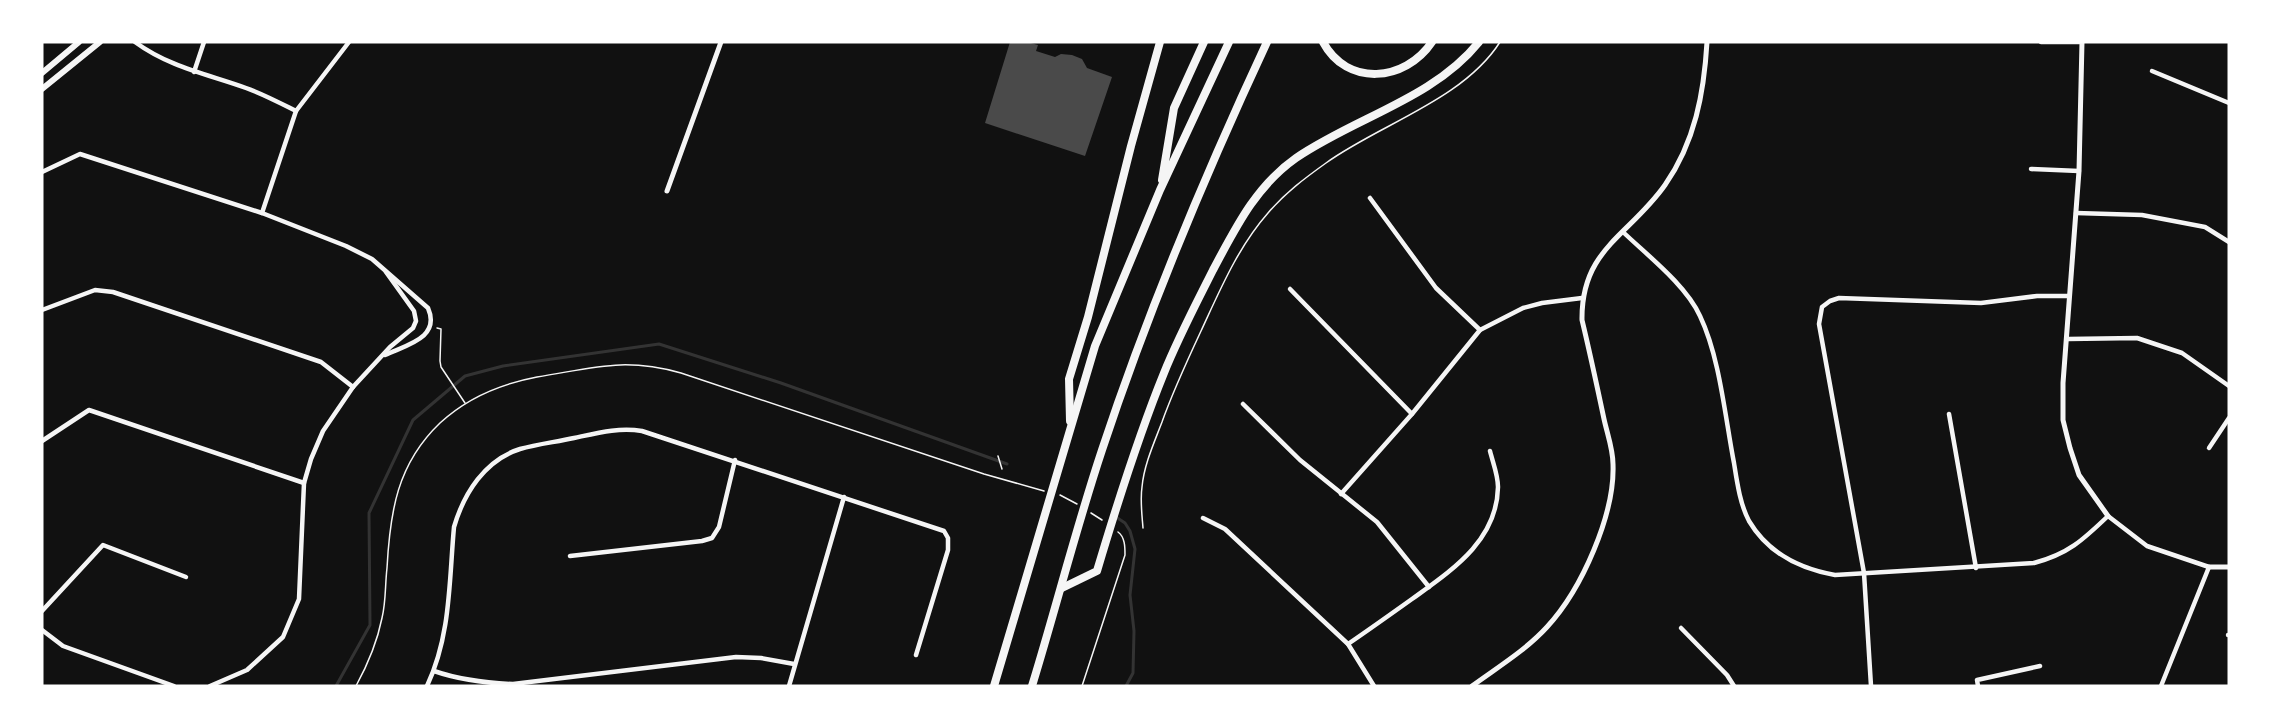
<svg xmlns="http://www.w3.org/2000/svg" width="2271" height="728" font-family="'Open Sans',sans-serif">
  <rect width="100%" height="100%" fill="#111"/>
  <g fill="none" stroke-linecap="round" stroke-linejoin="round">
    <g stroke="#333" stroke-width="3">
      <path d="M1116 517 1125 523 1130 531 1135 549 1130 595 1134 631 1133 673 1126 686"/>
      <path d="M336 686 370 625 369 513 413 420 465 376 503 366 659 344 781 383 1007 464"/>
    </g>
  </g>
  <path fill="#4a4a4a" d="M1010 42H1027L1038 45 1036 51 1055 57 1061 54 1072 55 1082 59 1087 68 1112 77 1085 156 985 123Z"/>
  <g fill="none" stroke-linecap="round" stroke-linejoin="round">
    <g stroke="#f5f5f5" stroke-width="1.5">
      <path d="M437 328 441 329 440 361 441 367 465 403"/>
      <path d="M998 456 1002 469"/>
      <path d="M1060 495 1077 504"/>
      <path d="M1091 513 1102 520"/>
      <path d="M1143 528C1142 515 1140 500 1142 487 1144 465 1154 443 1162 422 1173 391 1187 361 1201 331 1220 290 1238 247 1268 213 1285 193 1305 178 1326 163 1380 124 1463 100 1500 42"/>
      <path d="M356 686C368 664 377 643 382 618 386 602 385 585 387 568 390 512 397 464 440 423 468 397 500 384 537 377 594 368 623 357 681 373L984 474 1044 491"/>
      <path d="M1082 686 1125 555C1125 547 1125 537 1118 532"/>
    </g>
    <g stroke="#f5f5f5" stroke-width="4.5">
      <path d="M135 42C169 67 207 74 246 88 263 94 280 103 296 111"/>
      <path d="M2041 42H2082"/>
      <path d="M2152 71 2229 103"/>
      <path d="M194 72 204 42"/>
      <path d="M2031 169 2079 171"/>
      <path d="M42 172 80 154 262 213 346 246 372 259 428 308C441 338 406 345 385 355"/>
      <path d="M1370 198 1436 288 1480 330"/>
      <path d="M262 213 296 111 349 42"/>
      <path d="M2076 213 2142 215 2205 227 2229 242"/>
      <path d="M1623 232C1647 255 1686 285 1700 316 1720 358 1725 417 1734 463 1737 482 1740 504 1749 521 1768 553 1801 569 1835 575L2034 563C2068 554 2083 540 2108 516L2147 546 2209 567 2161 686"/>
      <path d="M1290 289 1412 414"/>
      <path d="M42 310 95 290 113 292 321 362 353 387"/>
      <path d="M2068 339 2137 338 2182 353 2229 386"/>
      <path d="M1243 404 1300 460 1377 522 1429 587"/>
      <path d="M1949 414 1976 568"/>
      <path d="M42 441 89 410 304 483"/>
      <path d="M2209 448 2229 418"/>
      <path d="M1341 494 1412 414 1480 330 1523 308 1542 303 1582 298"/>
      <path d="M1203 518 1225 529 1348 644 1374 686"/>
      <path d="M570 556 702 541 712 538 719 527 735 460"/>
      <path d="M42 611 103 545 186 577"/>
      <path d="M1681 628 1727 675 1734 686"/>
      <path d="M42 630 63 646 174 686"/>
      <path d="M2228 635H2229"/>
      <path d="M1348 644C1370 629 1391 614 1412 599 1452 570 1497 541 1498 487 1498 475 1493 463 1490 451"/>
      <path d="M434 671C460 680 485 683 513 684L736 657 761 658 794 664"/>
      <path d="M210 686 247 670 283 637 299 599 304 483 311 459 323 431 353 387 390 347 413 328 416 321 414 311 386 272"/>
      <path d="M427 686C451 635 449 581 454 527 464 493 485 460 520 449 537 444 556 442 574 438 597 433 619 427 642 431L944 531 948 538V550L916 655"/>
      <path d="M789 686 844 497"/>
      <path d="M1871 686 1864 573 1819 324 1822 307 1830 301 1839 298 1981 303 2037 296H2069"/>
      <path d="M1978 686 1977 680 2040 666"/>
    </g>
    <g stroke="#f5f5f5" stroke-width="5">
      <path d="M2082 42 2079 171 2063 383V420L2070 448 2079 475 2108 516"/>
      <path d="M667 191 721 42"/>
      <path d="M2209 567H2229"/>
      <path d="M1472 686C1498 667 1526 650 1547 627 1582 589 1615 514 1613 464 1613 449 1607 433 1604 419 1597 386 1590 353 1582 320 1581 249 1629 236 1665 185 1695 142 1704 93 1707 42"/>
    </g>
    <g stroke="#f5f5f5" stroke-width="6">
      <path d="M42 73 79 42"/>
      <path d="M42 89 100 42"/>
    </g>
    <g stroke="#f5f5f5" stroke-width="8">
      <path d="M1323 42C1347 87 1405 82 1432 42"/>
      <path d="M1162 180 1174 108 1204 42"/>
      <path d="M1070 421 1069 379 1088 317 1131 146 1160 42"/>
      <path d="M1062 588 1097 571C1117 504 1138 437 1164 373 1178 338 1196 304 1213 270 1236 227 1256 186 1296 158 1356 117 1433 99 1479 42"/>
      <path d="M994 686 1095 346 1160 190 1229 42"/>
      <path d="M1032 686C1056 608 1076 528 1102 450 1148 311 1205 175 1267 42"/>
    </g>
  </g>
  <rect width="2271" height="728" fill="none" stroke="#ffffff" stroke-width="87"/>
</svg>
